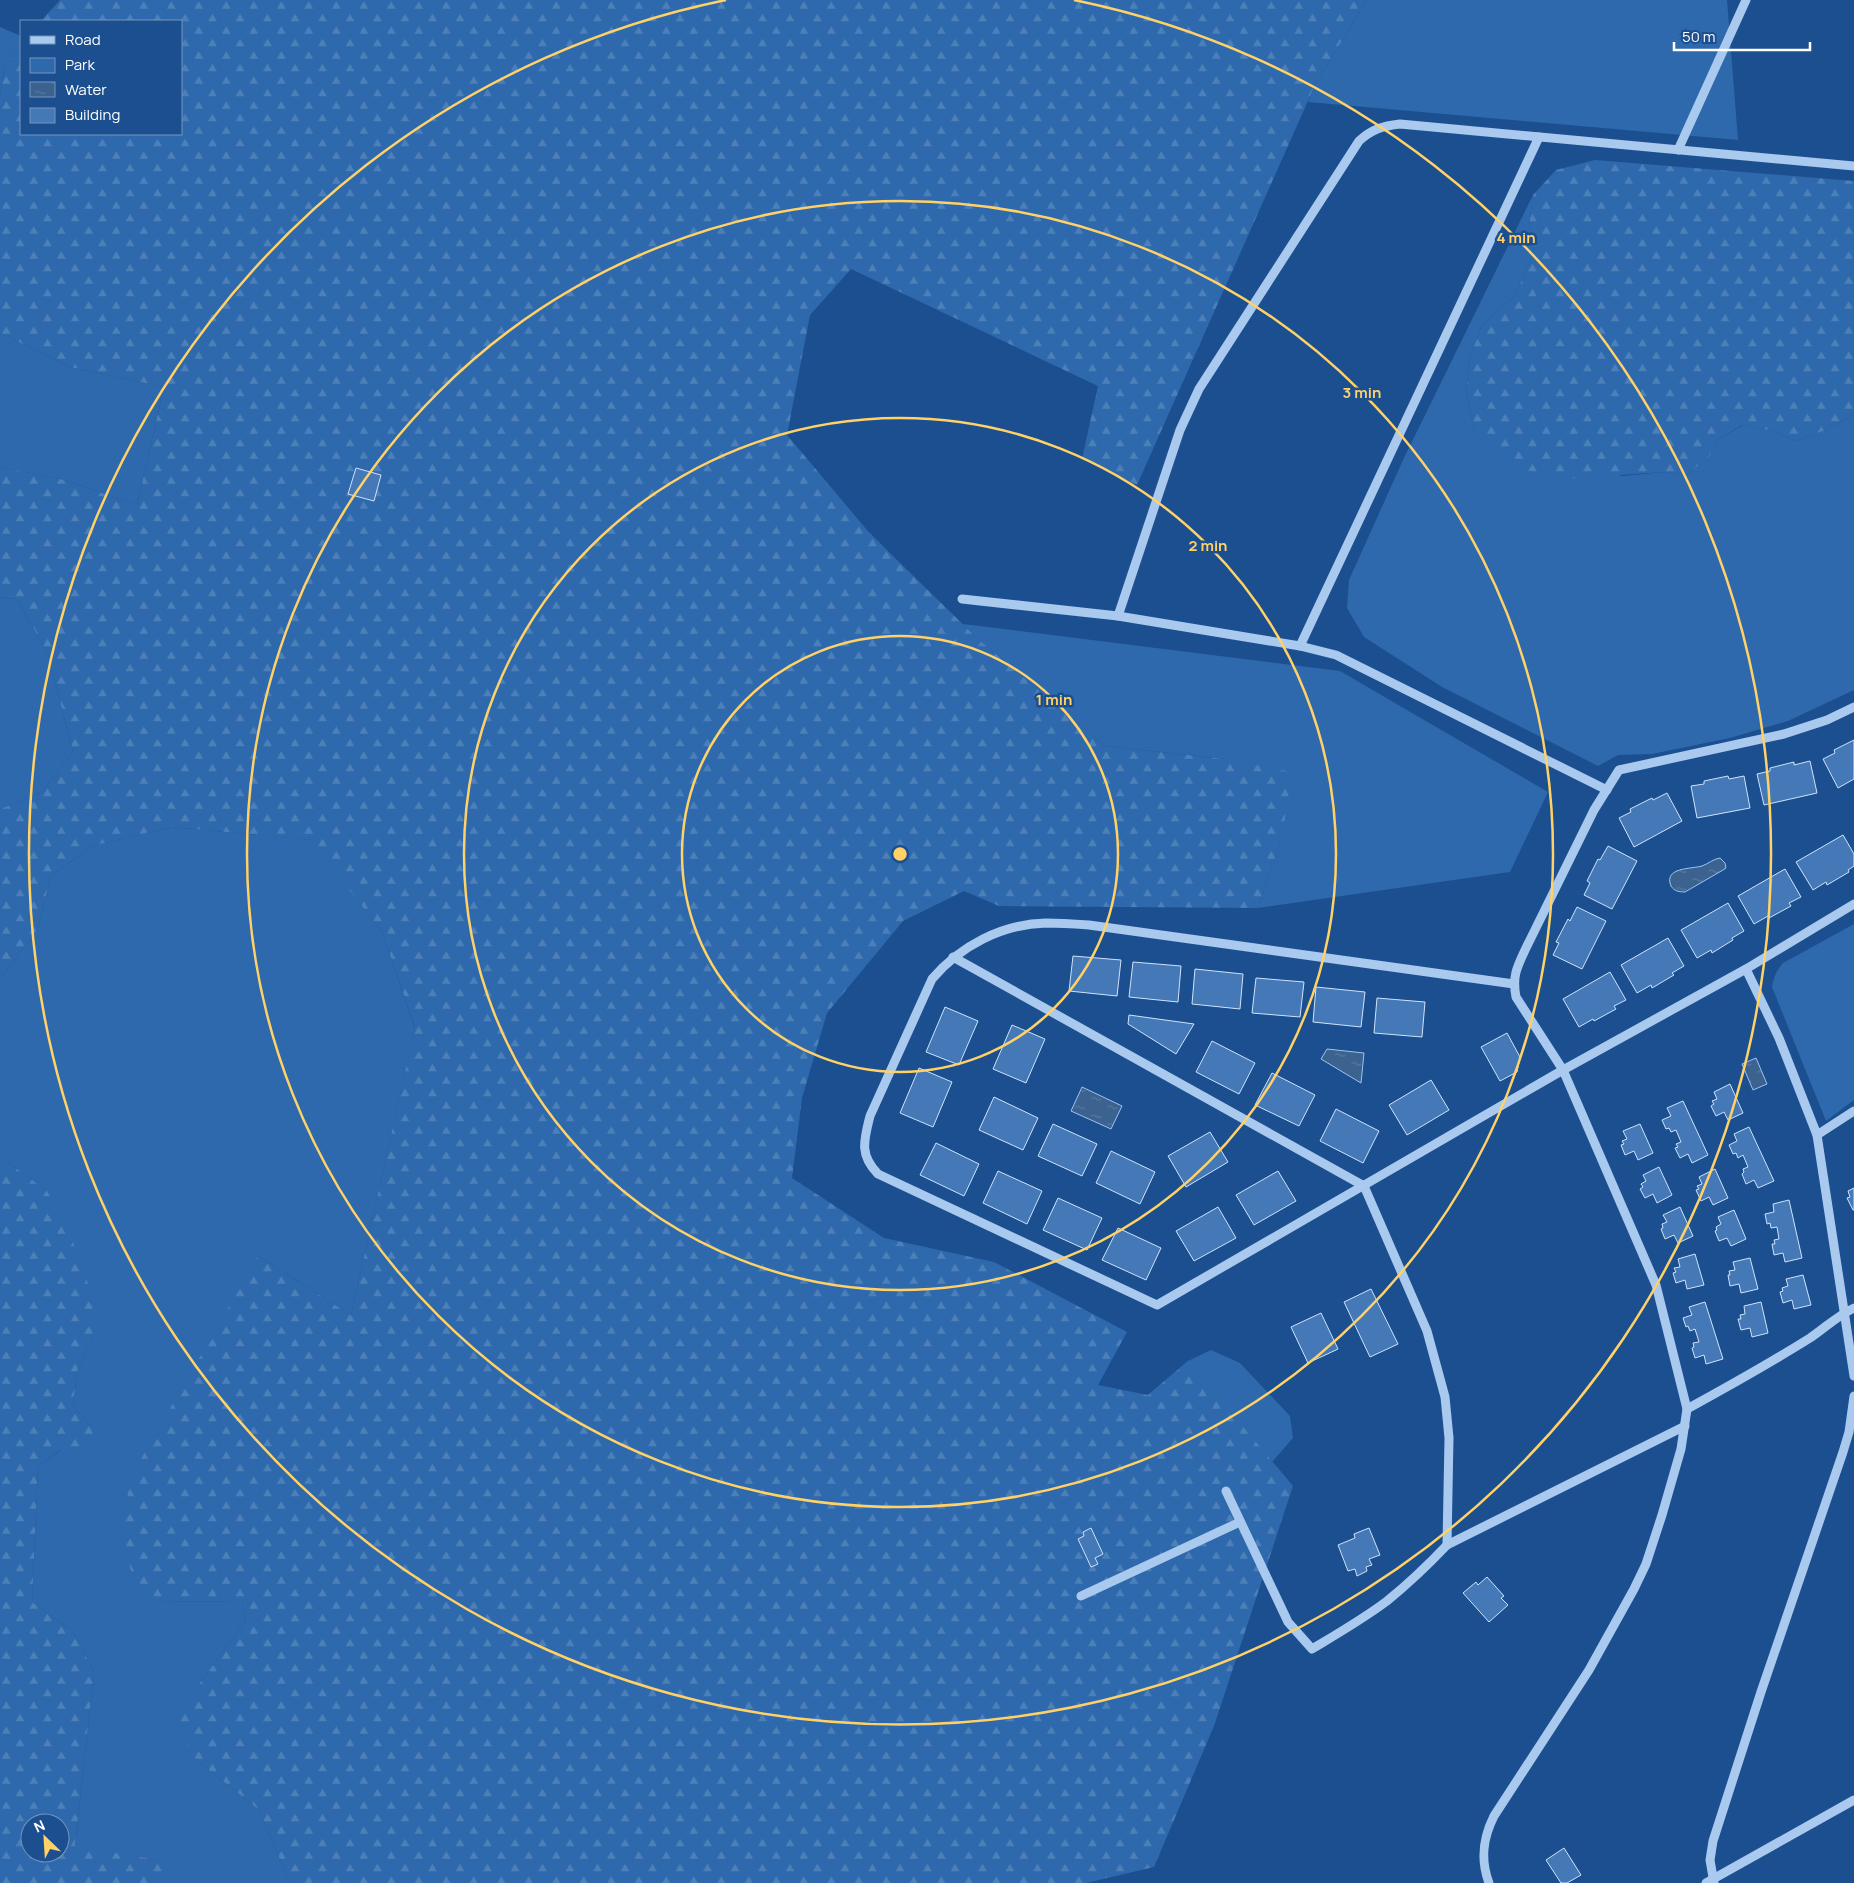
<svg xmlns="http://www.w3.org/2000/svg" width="1854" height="1883" font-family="Manrope,sans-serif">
  <defs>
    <pattern id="forest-firs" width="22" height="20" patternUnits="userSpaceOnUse" patternTransform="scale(1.25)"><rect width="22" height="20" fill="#2e69ad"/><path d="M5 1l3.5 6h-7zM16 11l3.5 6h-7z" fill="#4d80b9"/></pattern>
    <pattern id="water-ripples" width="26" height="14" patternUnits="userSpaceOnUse" patternTransform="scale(1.25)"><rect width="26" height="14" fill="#3c6290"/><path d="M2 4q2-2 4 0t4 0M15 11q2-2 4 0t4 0" fill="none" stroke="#597aa1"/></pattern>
  </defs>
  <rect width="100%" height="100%" fill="#1b4f8f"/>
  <g fill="#2e69ad">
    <path d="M1367 0H1727L1738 140 1308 102 1316 83Z"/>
    <path d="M0 27 21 36V45L5 63 0 95Z"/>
    <path d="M1533 195 1529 226 1534 252 1515 295 1481 327 1470 356 1466 391 1475 433 1622 476 1665 472 1687 475 1709 457 1717 440 1743 425 1774 431 1796 441 1826 430 1854 414V690L1788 721 1730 738 1652 754 1618 755 1598 766 1442 687 1364 637 1347 608 1349 580 1403 460Z"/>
    <path d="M0 333 70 367 164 387 137 505 65 480 0 467Z"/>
    <path d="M0 597 17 599 48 654 73 752 41 793 0 809Z"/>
    <path d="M963 624 1340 671 1548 792 1510 872 1258 908 1282 838 1225 759 1105 746 977 638Z"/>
    <path d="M172 827 312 840 382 932 415 1028 351 1315 258 1256 157 1601 242 1602 246 1620 194 1691V1758L259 1810 290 1883H164V1861L75 1847 94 1672 73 1631 32 1602 38 1466 93 1427 73 1406 77 1372 92 1339 47 1191 0 1156V979L37 930 51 876 92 846Z"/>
    <path d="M1854 924V1100L1826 1121 1772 987C1774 977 1776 971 1783 963Z"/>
    <path d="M1211 1350 1240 1363 1290 1416 1293 1438 1273 1461 1248 1467 1148 1395 1188 1361Z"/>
  </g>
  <g fill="url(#forest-firs)" fill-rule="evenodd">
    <path d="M60 0H1367L1316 83 1137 485 1082 459 1098 386 851 269 810 315 787 435 867 530 896 559 977 638 1105 746 1225 759 1292 772 1282 838 1258 908 999 906 964 891 903 921 827 1013 802 1098 792 1178 884 1238 994 1262 1127 1332 1098 1385 1148 1395 1188 1361 1293 1486 1214 1726 1154 1867 1086 1883H290L259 1810 194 1758 179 1723 194 1691 246 1620 242 1602 157 1601 132 1575 122 1536 130 1478 258 1256 351 1315 415 1027 382 932 311 840 172 827 92 846 51 876 37 930 0 979V809L41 793 73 752 48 654 17 599 0 597V467L65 480 137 505 164 387 70 367 0 333V95L5 63 21 45V134H181V21H41Z"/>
    <path d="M1595 160 1854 181V414L1826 430 1796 441 1774 431 1742 425 1717 440 1709 457 1687 475 1665 472 1562 479 1506 465 1475 433 1466 391 1470 356 1481 327 1515 295 1534 252 1529 226 1533 195 1556 170Z"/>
    <path d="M0 1156 47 1191 70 1233 94 1301 92 1339 77 1372 73 1406 93 1427V1445L60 1450 38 1466 32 1602 73 1631 94 1672 75 1846 164 1861V1883H0ZM30 1823H60V1853H30Z"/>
  </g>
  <g fill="url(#water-ripples)" stroke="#9cc4f0">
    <path d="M1720 858 1725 863 1726 868 1723 870 1685 892C1679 892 1674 891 1671 886 1663 867 1692 869 1702 866 1708 864 1713 859 1720 858Z"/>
    <path d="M1327 1049 1364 1053 1361 1083 1321 1059Z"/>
    <path d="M1756 1058 1767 1084 1753 1090 1742 1064Z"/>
    <path d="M1082 1087 1122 1106 1111 1129 1071 1111Z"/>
  </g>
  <g fill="#4478b7" stroke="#cfe3fa">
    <path d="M356 468 381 475 374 501 348 494Z"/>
    <path d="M1854 740V779L1838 788 1823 759 1835 753 1834 750Z"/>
    <path d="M1810 761 1817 793 1764 805 1757 774 1770 771V768L1794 762V765Z"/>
    <path d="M1728 776 1729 779 1744 776 1750 808 1697 818 1691 786 1704 784V781Z"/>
    <path d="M1667 793 1682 821 1634 847 1619 818 1631 812 1630 809 1652 798 1653 800Z"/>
    <path d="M1843 835 1854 854V866L1848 870 1849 872 1827 885 1826 882 1813 890 1796 862Z"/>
    <path d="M1608 846 1637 861 1612 909 1584 895 1590 883 1587 881 1598 859 1600 860Z"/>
    <path d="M1785 869 1801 897 1789 903 1791 906 1769 918 1768 916 1754 924 1738 896Z"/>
    <path d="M1728 903 1744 931 1732 938 1733 940 1712 953 1711 950 1697 958 1681 930Z"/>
    <path d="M1577 907 1606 921 1582 969 1553 955 1559 943 1556 942 1568 919 1570 921Z"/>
    <path d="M1668 938 1684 966 1672 973 1674 975 1652 988 1651 985 1637 993 1621 965Z"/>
    <path d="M1073 956 1121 960 1117 996 1069 991Z"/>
    <path d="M1133 962 1181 966 1178 1002 1129 997Z"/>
    <path d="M1195 969 1243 974 1240 1009 1192 1004Z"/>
    <path d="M1610 972 1626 1000 1614 1006 1616 1009 1594 1021 1593 1019 1579 1027 1563 999Z"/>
    <path d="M1256 978 1304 982 1300 1017 1252 1013Z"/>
    <path d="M1316 987 1365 992 1361 1027 1313 1022Z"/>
    <path d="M1377 998 1425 1002 1422 1037 1374 1033Z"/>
    <path d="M945 1007 978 1021 959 1065 926 1052Z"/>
    <path d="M1129 1015 1194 1024 1176 1054 1128 1024Z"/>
    <path d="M1012 1025 1045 1039 1026 1083 993 1069Z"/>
    <path d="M1507 1033 1520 1057 1517 1072 1500 1081 1481 1047Z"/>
    <path d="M1212 1041 1255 1063 1239 1094 1196 1072Z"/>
    <path d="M919 1068 952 1082 933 1127 900 1113Z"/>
    <path d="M1272 1073 1315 1095 1299 1126 1255 1105Z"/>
    <path d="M1431 1080 1449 1110 1407 1135 1389 1105Z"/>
    <path d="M1730 1084 1743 1113 1728 1120 1724 1112 1716 1116 1711 1106 1714 1104 1712 1101 1717 1099 1714 1092Z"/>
    <path d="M994 1097 1038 1118 1023 1150 979 1130Z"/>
    <path d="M1683 1101 1708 1155 1692 1163 1688 1154 1680 1158 1675 1148 1678 1147 1676 1144 1681 1142 1676 1130 1671 1132 1669 1128 1666 1129 1662 1120 1671 1116 1667 1108Z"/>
    <path d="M1336 1109 1379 1131 1363 1163 1320 1141Z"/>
    <path d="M1053 1124 1097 1144 1082 1176 1038 1156Z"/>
    <path d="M1640 1124 1653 1153 1638 1160 1634 1151 1625 1155 1621 1145 1624 1144 1622 1141 1627 1139 1623 1131Z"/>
    <path d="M1749 1127 1774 1181 1758 1188 1754 1180 1746 1184 1742 1174 1744 1172 1743 1169 1748 1167 1743 1155 1738 1158 1736 1153 1733 1154 1729 1145 1737 1141 1734 1134Z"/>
    <path d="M1210 1132 1228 1162 1186 1187 1168 1156Z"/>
    <path d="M936 1143 979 1164 964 1196 920 1175Z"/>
    <path d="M1111 1151 1155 1172 1140 1204 1096 1183Z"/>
    <path d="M1659 1167 1672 1195 1657 1203 1653 1194 1645 1198 1640 1189 1643 1187 1641 1184 1646 1181 1643 1175Z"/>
    <path d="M1715 1169 1728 1198 1713 1205 1709 1197 1701 1201 1696 1190 1699 1189 1697 1186 1702 1184 1699 1177Z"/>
    <path d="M998 1171 1042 1191 1027 1224 983 1203Z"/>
    <path d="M1278 1171 1296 1201 1254 1225 1236 1195Z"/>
    <path d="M1854 1188V1210H1853L1847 1198 1850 1197 1848 1191Z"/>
    <path d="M1058 1198 1102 1218 1087 1250 1043 1230Z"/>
    <path d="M1789 1200 1802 1258 1785 1262 1783 1253 1774 1255 1772 1244H1775L1774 1240 1779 1239 1777 1227 1771 1228 1770 1223 1767 1224 1765 1214 1774 1212 1773 1204Z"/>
    <path d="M1218 1207 1236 1238 1194 1261 1176 1231Z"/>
    <path d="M1680 1207 1693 1236 1678 1243 1674 1235 1665 1239 1661 1229 1663 1228 1662 1224 1667 1222 1663 1215Z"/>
    <path d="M1734 1210 1746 1239 1731 1246 1727 1238 1719 1241 1715 1231 1717 1230 1716 1227 1721 1224 1718 1217Z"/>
    <path d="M1118 1228 1161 1248 1146 1280 1102 1260Z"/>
    <path d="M1695 1254 1704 1285 1687 1289 1685 1280 1676 1283 1673 1273 1676 1272 1674 1268 1680 1267 1678 1259Z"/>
    <path d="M1750 1258 1758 1289 1741 1293 1739 1284 1730 1286 1728 1275H1730L1729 1271 1735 1270 1733 1262Z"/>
    <path d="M1803 1275 1811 1305 1794 1309 1792 1300 1783 1303 1780 1292 1783 1291 1782 1288 1788 1286 1786 1279Z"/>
    <path d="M1371 1289 1398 1344 1370 1357 1344 1302Z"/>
    <path d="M1705 1302 1723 1359 1706 1364 1704 1355 1695 1358 1692 1348 1694 1347 1693 1343 1699 1342 1695 1329 1690 1331 1688 1326 1686 1327 1683 1318 1692 1315 1689 1307Z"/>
    <path d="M1761 1302 1768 1333 1752 1337 1750 1328 1741 1330 1738 1319H1741L1740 1315 1745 1314 1744 1306Z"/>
    <path d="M1321 1313 1338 1349 1308 1363 1291 1327Z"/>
    <path d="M1091 1528 1103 1554 1095 1558 1098 1564 1091 1567 1078 1539 1084 1536 1083 1532Z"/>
    <path d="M1369 1528 1380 1555 1369 1559 1372 1565 1366 1567 1367 1571 1357 1576 1355 1569 1348 1571 1338 1545 1355 1538 1354 1534Z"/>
    <path d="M1487 1577 1504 1596 1501 1598 1508 1605 1489 1622 1463 1593 1476 1582 1478 1585Z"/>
    <path d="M1564 1848 1581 1875 1567 1883H1561L1546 1860Z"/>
  </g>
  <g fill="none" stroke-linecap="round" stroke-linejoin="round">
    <g stroke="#a9c9ee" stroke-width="9">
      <path d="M1678 150 1746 0"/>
      <path d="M962 599 1118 616 1300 646 1336 655 1607 790"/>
      <path d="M1118 616 1180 430 1199 389 1359 141C1372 129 1383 126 1400 124L1854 166"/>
      <path d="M1300 646 1539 137"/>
      <path d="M1854 707 1827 720 1784 734 1619 770 1594 810 1526 948C1517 967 1512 976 1516 997L1563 1070 1746 969 1779 1038 1817 1135 1854 1376"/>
      <path d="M953 957 1364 1186 1427 1331 1445 1397 1449 1438 1447 1545 1685 1426"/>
      <path d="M1746 969 1854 904"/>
      <path d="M1514 984 1089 925C1075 924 1061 923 1046 923 1002 924 960 946 932 979L870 1116C864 1140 859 1155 878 1174L1157 1305 1563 1070 1656 1285 1687 1409"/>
      <path d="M1817 1135 1854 1111"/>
      <path d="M1226 1491 1288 1622 1312 1649C1337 1634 1363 1619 1387 1601 1408 1584 1428 1565 1447 1545"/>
      <path d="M1081 1596 1240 1522"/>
      <path d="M1489 1883C1480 1859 1483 1838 1494 1816L1589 1670 1634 1589 1646 1564 1662 1515 1681 1449 1687 1409C1729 1386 1770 1363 1810 1338 1825 1328 1838 1315 1854 1308"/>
      <path d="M1706 1883 1854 1800"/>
      <path d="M1714 1883 1710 1860 1713 1841 1761 1692 1843 1452 1849 1432 1854 1396"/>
    </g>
  </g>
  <g fill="none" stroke="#ffd166" stroke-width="2.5">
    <circle cx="900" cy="854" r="218"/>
    <circle cx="900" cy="854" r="436"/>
    <circle cx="900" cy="854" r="653"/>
    <path d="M1074 0A871 871 0 1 1 726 0"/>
  </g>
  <circle cx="900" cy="854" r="8" fill="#ffd166" stroke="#1b4f8f" stroke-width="2.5"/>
  <g font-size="15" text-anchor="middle" font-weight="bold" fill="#ffd166" stroke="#1b4f8f" stroke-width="5" stroke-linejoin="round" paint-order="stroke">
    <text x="1516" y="243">4 min</text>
    <text x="1362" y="398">3 min</text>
    <text x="1208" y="551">2 min</text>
    <text x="1054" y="705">1 min</text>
  </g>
  <rect x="20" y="20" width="162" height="115" fill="#1b4f8f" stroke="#7695bc"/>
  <rect x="30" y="36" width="25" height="8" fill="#a9c9ee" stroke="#7695bc"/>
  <text x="65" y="45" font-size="15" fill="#ffffff">Road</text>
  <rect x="30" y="58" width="25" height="15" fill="#2e69ad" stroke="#7695bc"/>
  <text x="65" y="70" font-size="15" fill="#ffffff">Park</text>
  <rect x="30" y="82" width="25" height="15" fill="url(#water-ripples)" stroke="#7695bc"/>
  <text x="65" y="95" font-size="15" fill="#ffffff">Water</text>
  <rect x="30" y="108" width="25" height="15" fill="#4478b7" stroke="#7695bc"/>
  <text x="65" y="120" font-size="15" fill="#ffffff">Building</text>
  <g transform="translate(45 1838) rotate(335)"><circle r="24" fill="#1b4f8f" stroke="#7695bc"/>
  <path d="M0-4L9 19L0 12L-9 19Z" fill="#ffd166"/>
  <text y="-8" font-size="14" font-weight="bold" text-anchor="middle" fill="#ffffff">N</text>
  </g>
  <path d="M1674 42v8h136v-8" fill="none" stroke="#ffffff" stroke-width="2.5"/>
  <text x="1682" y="42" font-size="15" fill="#ffffff" stroke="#1b4f8f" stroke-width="4" paint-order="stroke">50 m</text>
</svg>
